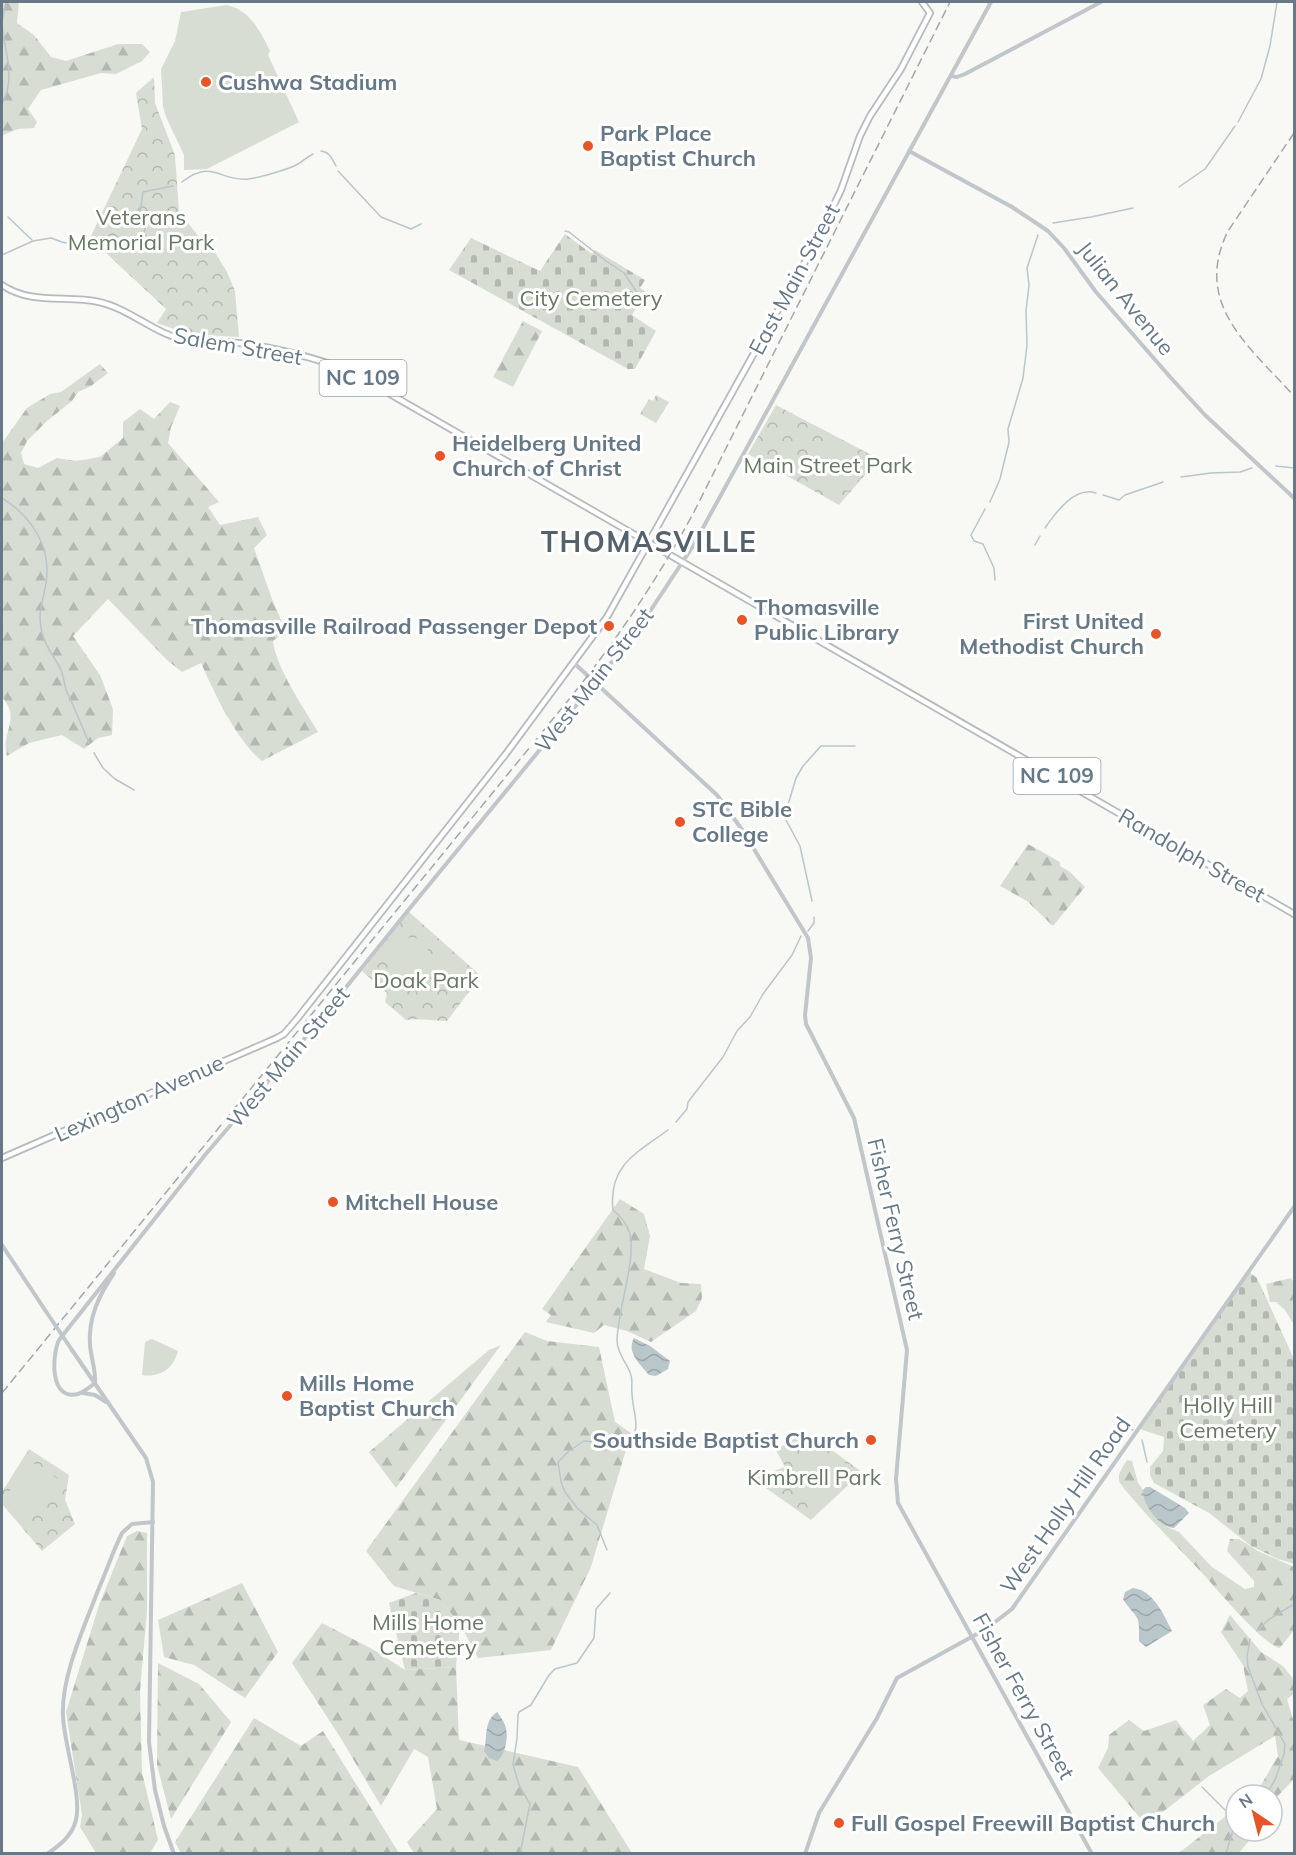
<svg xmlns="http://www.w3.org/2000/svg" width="1296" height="1855" font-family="Mulish,sans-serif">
  <defs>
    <pattern id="forest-firs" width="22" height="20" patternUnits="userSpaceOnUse" patternTransform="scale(1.5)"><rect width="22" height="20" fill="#d8ddd4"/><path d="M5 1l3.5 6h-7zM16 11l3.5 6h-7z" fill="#b3b8b2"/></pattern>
    <pattern id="cemetery-stones" width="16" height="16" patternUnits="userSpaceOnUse" patternTransform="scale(1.5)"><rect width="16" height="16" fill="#d8ddd4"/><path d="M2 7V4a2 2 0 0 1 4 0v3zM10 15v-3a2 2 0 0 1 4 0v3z" fill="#b3b8b2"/></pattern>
    <pattern id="park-crowns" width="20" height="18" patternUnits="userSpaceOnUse" patternTransform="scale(1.5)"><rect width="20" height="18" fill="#d8ddd4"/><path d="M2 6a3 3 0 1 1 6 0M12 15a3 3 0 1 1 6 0" fill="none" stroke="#b3b8b2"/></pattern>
    <pattern id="water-waves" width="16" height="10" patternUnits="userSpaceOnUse" patternTransform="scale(1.5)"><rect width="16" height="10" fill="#b9c6ca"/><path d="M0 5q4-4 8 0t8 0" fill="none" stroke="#9aa6aa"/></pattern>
  </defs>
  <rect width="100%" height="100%" fill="#f8f8f5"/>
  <g fill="url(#forest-firs)">
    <path d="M2 2H19L17 23 34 35 51 57 66 61 118 44H142L150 52 142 61 116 74 101 73 41 90 28 109 37 122 34 128 18 129 3 135 2 137Z"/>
    <path d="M523 321 542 331 513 387 493 377Z"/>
    <path d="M100 364 108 373 91 386 78 392 72 401 47 421 27 441 21 453 24 464 38 468 57 458 76 461 100 457 123 438V422L140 409 154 419 170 402 180 406 171 427 168 443 219 502 208 507 220 525 258 517 267 535 254 548 272 599 286 631 273 641C276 668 304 708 318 732L262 761C236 740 215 694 201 663L182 672 167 660 108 599 73 636 100 675 113 709 112 735 98 738 84 749 62 735 29 743 7 756C0 732 22 720 2 697V443L27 408 50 394 61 392Z"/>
    <path d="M1028 844 1060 862V866L1070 872 1085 887 1053 926 1027 901 1000 886Z"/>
    <path d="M620 1199 644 1214 650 1236 644 1269 681 1283 701 1284 702 1298 696 1311 651 1342 627 1331 604 1325 594 1333 546 1322 551 1315 542 1309Z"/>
    <path d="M1291 1278 1294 1283V1325L1285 1310 1276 1302H1270L1266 1284Z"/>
    <path d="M525 1332 547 1341 599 1347 615 1422 631 1433 591 1567 551 1650 478 1658 460 1624 440 1600 394 1586 366 1551Z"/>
    <path d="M501 1345 396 1488 369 1452 489 1350Z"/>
    <path d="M1127 1460 1132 1461 1138 1483 1143 1490V1493L1167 1527 1179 1532 1212 1567 1245 1589 1254 1587V1581L1227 1551 1230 1539H1239L1258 1551 1294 1567V1630L1280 1648C1263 1645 1217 1589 1203 1574 1180 1549 1155 1525 1133 1499 1118 1481 1113 1481 1127 1460Z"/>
    <path d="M137 1531 147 1533V1611L140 1691 142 1772 158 1840 150 1853H96L80 1827 82 1815 66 1712 99 1605 127 1536Z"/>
    <path d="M242 1583 278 1652 245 1698 194 1665 164 1657 158 1620Z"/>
    <path d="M1230 1615 1261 1652 1283 1666 1294 1680V1694L1287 1699 1294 1723V1779L1274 1800 1272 1806V1795H1252L1258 1790 1278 1756 1275 1736 1209 1776 1146 1825 1098 1768 1108 1748 1109 1735 1129 1720 1144 1731 1176 1720 1193 1741 1210 1725 1203 1705 1226 1689 1240 1698 1248 1691 1243 1665 1221 1632Z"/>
    <path d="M322 1623 374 1650 405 1670 456 1667 459 1740 578 1767 632 1853H414L407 1842 437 1809 428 1757 414 1749 381 1806 340 1737 292 1663Z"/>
    <path d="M158 1663 199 1684 231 1722 171 1819 157 1765Z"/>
    <path d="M254 1718 301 1746 323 1731 399 1853H181L175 1842Z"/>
    <path d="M1236 1808V1831H1257L1239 1853H1179Z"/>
  </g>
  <g fill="url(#cemetery-stones)">
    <path d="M565 234 592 254 595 250 645 280 640 288 646 292 632 315 656 331 635 369H628L449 270 471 238 540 271Z"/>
    <path d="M1249 1272 1257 1278 1294 1359V1480L1293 1488 1294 1495V1564L1278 1559 1251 1546 1209 1513 1154 1483 1150 1475V1467L1163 1451 1164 1437 1140 1429Z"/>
    <path d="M416 1593 440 1600 460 1624 456 1667 405 1670 389 1603Z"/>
  </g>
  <g fill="url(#park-crowns)">
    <path d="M154 77 155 103 175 155 179 212 200 238 216 254 227 272 235 291 239 337 188 334 157 323 166 309 90 238 142 129 136 93Z"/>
    <path d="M656 395 669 402 656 423 640 414 649 399 653 401Z"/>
    <path d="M776 405 879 459 839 505 748 454Z"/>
    <path d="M408 911 481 976 447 1021C433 1021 420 1018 406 1020L385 1002 387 993 362 971Z"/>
    <path d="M799 1436 815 1445 833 1451 862 1472 811 1520 753 1479 785 1467 776 1450Z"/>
    <path d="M29 1449 69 1475 65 1500 75 1524 42 1551 2 1504V1492Z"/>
  </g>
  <g fill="#d8ddd4">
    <path d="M227 5C251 11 260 31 270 51L268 55 299 122 207 169 184 170V155L166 117 163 106 161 69 175 41 181 12Z"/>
    <path d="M833 441 874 462 849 491 809 483 813 471 830 442Z"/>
    <path d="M413 937 431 943 415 977 409 978 379 959C386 945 397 939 413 937Z"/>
    <path d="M443 951 459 966 447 980 430 966Z"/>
    <path d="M152 1339 178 1351C174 1368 160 1378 142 1375L145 1342Z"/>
    <path d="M811 1445 852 1467V1472L818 1512C803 1499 783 1480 797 1458 800 1453 807 1449 811 1445Z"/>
    <path d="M28 1462 36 1464 58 1479 60 1489 52 1498 25 1512C19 1510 17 1509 14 1504 3 1488 18 1474 28 1462Z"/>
  </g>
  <g fill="url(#water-waves)">
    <path d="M634 1338 650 1346 670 1361 668 1369 656 1376 649 1375C640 1364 626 1352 634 1338Z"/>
    <path d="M1146 1487H1150L1185 1508 1189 1513 1174 1528C1160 1528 1142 1504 1143 1490Z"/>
    <path d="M1133 1588C1153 1590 1164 1615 1172 1631L1146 1647 1139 1641C1140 1611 1137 1621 1123 1599L1125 1592Z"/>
    <path d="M497 1712C500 1716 503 1720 505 1725 509 1735 506 1755 497 1761L489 1758 484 1751C488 1737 483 1722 497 1712Z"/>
  </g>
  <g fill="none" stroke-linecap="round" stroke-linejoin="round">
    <g stroke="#b9c6ca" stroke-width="1.5">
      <path d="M2 22 6 2"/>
      <path d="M2 25C5 51 16 80 2 104"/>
      <path d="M1238 122 1261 79 1270 46 1277 2"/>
      <path d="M321 151C330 152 332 159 336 166"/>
      <path d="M338 171 381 217 411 229 421 224"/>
      <path d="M182 182C213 158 220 182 248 179 258 178 290 169 298 164 303 161 307 157 313 154"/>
      <path d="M1179 187 1205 169 1235 126"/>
      <path d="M8 217 32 240"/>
      <path d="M1053 223 1091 217 1133 208"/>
      <path d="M565 231 569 232 606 261 624 273 638 294"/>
      <path d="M2 255 33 241 51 238 62 242 108 252 135 247 142 238 145 229V224L140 213 143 192 173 186"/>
      <path d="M1276 466 1294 468"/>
      <path d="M1181 477 1211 473 1240 472 1252 468"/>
      <path d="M1103 495 1119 500 1125 495 1163 482"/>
      <path d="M2 498C31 516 52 547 46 583 43 602 37 613 42 633 45 647 55 657 61 670 64 677 64 685 67 692 75 709 82 726 89 743"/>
      <path d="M990 502 1000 479 1009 442 1008 429 1023 378 1027 345 1026 311 1029 285 1027 268 1038 235"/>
      <path d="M985 509 971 535 974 541 983 544 994 568 995 580"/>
      <path d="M1045 528C1056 512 1075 486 1096 493"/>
      <path d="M1035 545 1040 536"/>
      <path d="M94 753 103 768 115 779 134 790"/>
      <path d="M812 901 800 846 786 820 787 808 796 778 803 766 821 746H855"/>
      <path d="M808 931 814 923V917"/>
      <path d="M676 1122 687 1109 688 1102 723 1057 737 1031 750 1017 763 994 792 955 801 936"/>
      <path d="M1128 1427 1133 1430"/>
      <path d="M1142 1440 1147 1462"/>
      <path d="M607 1550 597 1525 578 1509 565 1492 561 1482 558 1462 569 1451 584 1441C598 1442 613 1441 626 1445 644 1430 632 1412 632 1393 631 1387 633 1381 631 1375 627 1362 618 1356 617 1341 617 1312 638 1255 629 1231 626 1222 620 1216 613 1210 608 1165 637 1153 668 1130"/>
      <path d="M1257 1631 1268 1620 1294 1604"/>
      <path d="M1250 1639 1247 1657 1248 1667 1262 1704 1285 1744 1284 1754 1275 1780 1266 1795"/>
      <path d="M1202 1787 1236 1821"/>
      <path d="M520 1854 530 1804 519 1785 513 1765 517 1738 518 1715 519 1712 531 1705 549 1675 555 1669 577 1663 594 1638 596 1609 610 1593"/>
      <path d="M1226 1854 1233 1830 1236 1827"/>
    </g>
    <g stroke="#b5babe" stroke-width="8">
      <g id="major">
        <path d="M2 285C31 305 66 295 99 302 131 309 155 335 187 340 207 343 227 341 247 344 284 350 323 359 357 375L1294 914"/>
        <path d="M2 1158 277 1038 284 1034 297 1019 505 755 607 617 816 242 841 190 860 136 870 116 901 69 930 13 922 2"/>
      </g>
    </g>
    <g stroke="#c1c6ca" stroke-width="4">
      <path d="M951 76 957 77 965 74 1101 2"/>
      <path d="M909 151 1012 207 1048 231 1064 248 1096 292 1171 378 1205 415 1294 498"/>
      <path d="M574 663 717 795 743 831 808 938 811 958 805 1015 806 1024 854 1118 907 1350 896 1479 898 1503 1092 1854"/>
      <path d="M2 1245 45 1310"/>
      <path d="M72 1350 146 1458 153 1482 149 1742 155 1790 164 1826 174 1854"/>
      <path d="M95 1383C90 1387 84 1392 78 1394 49 1401 52 1355 59 1340L205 1155 310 1032 410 908 611 663 643 622 693 546 991 2"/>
      <path d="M95 1383C96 1370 91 1358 90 1345 88 1318 99 1295 114 1273"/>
      <path d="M83 1393 95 1395 106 1402"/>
      <path d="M47 1854C60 1845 72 1836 76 1820 82 1795 64 1745 63 1716 61 1676 85 1625 99 1588 107 1570 113 1551 122 1533L132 1524 153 1522"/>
      <path d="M805 1854 819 1813 877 1718 897 1678 986 1629 1012 1609 1294 1207"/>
    </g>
    <use href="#major" stroke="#fff" stroke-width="4.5"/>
    <g stroke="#a0a8ae" stroke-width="1.5" stroke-dasharray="9 4.5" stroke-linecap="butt">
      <path d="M1294 133 1228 231C1192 304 1250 347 1294 396"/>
      <path d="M2 1393 566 703C615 643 657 580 694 512L950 2"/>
    </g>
    <path stroke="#c1c6ca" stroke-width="4" d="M45 1310 72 1350"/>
  </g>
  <g fill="#e75427" stroke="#fff" stroke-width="2">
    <circle cx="206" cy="82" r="6"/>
    <circle cx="588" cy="146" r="6"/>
    <circle cx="440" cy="456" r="6"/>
    <circle cx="742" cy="620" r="6"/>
    <circle cx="609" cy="626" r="6"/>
    <circle cx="1156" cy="634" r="6"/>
    <circle cx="680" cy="822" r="6"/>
    <circle cx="333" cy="1202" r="6"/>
    <circle cx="287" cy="1396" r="6"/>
    <circle cx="871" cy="1440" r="6"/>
    <circle cx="839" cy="1823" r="6"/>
  </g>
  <g text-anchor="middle" stroke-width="6" stroke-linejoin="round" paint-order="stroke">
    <g fill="#fff" stroke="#95a1ab" stroke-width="1.5">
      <rect x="319.5" y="360" width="87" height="36" rx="4.5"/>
      <rect x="1013.5" y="758" width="87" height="36" rx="4.5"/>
    </g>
    <g font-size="21" font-weight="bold" fill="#677987">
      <text x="363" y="385">NC 109</text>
      <text x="1057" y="783">NC 109</text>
    </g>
    <g font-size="22" font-weight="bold" fill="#677987" stroke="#fff" text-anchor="start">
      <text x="218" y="90">Cushwa Stadium</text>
      <text x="600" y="141">Park Place<tspan x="600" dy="25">Baptist Church</tspan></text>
      <text x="452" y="451">Heidelberg United<tspan x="452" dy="25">Church of Christ</tspan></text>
      <text x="754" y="615">Thomasville<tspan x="754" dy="25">Public Library</tspan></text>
      <text x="1144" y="629" text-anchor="end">First United<tspan x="1144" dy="25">Methodist Church</tspan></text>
      <text x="597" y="634" text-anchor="end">Thomasville Railroad Passenger Depot</text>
      <text x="692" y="817">STC Bible<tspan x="692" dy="25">College</tspan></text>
      <text x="345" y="1210">Mitchell House</text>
      <text x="299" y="1391">Mills Home<tspan x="299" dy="25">Baptist Church</tspan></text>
      <text x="859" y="1448" text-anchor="end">Southside Baptist Church</text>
      <text x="851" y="1831">Full Gospel Freewill Baptist Church</text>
    </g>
    <g font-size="22" fill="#667962" stroke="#fff">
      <text x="141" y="225">Veterans<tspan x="141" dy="25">Memorial Park</tspan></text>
      <text x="591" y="306">City Cemetery</text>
      <text x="828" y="473">Main Street Park</text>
      <text x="426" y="988">Doak Park</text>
      <text x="1228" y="1413">Holly Hill<tspan x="1228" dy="25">Cemetery</tspan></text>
      <text x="814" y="1485">Kimbrell Park</text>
      <text x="428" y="1630">Mills Home<tspan x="428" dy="25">Cemetery</tspan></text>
    </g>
    <g font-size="22" fill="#677987" stroke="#fff">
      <text transform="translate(794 279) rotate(-62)" y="8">East Main Street</text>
      <text transform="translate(1126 298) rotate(51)" y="8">Julian Avenue</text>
      <text transform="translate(238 346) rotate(10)" y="8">Salem Street</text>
      <text transform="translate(594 680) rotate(-52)" y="8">West Main Street</text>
      <text transform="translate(1192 855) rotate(30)" y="8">Randolph Street</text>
      <text transform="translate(288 1057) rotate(-50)" y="8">West Main Street</text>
      <text transform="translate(139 1098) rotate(-24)" y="8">Lexington Avenue</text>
      <text transform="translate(896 1229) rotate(77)" y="8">Fisher Ferry Street</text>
      <text transform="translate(1065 1505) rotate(-55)" y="8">West Holly Hill Road</text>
      <text transform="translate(1024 1696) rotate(61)" y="8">Fisher Ferry Street</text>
    </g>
    <g font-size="28" font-weight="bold" letter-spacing="1.5" fill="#55626c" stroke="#fff">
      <text x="649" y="552">THOMASVILLE</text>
    </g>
  </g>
  <rect width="1296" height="1855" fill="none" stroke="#677987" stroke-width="6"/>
  <g transform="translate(1254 1813) rotate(325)"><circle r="28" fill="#ffffff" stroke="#c2c9cf" stroke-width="1.5"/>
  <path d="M0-4.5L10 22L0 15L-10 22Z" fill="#e75427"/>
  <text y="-9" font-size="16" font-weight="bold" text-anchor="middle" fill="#677987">N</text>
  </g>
</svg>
